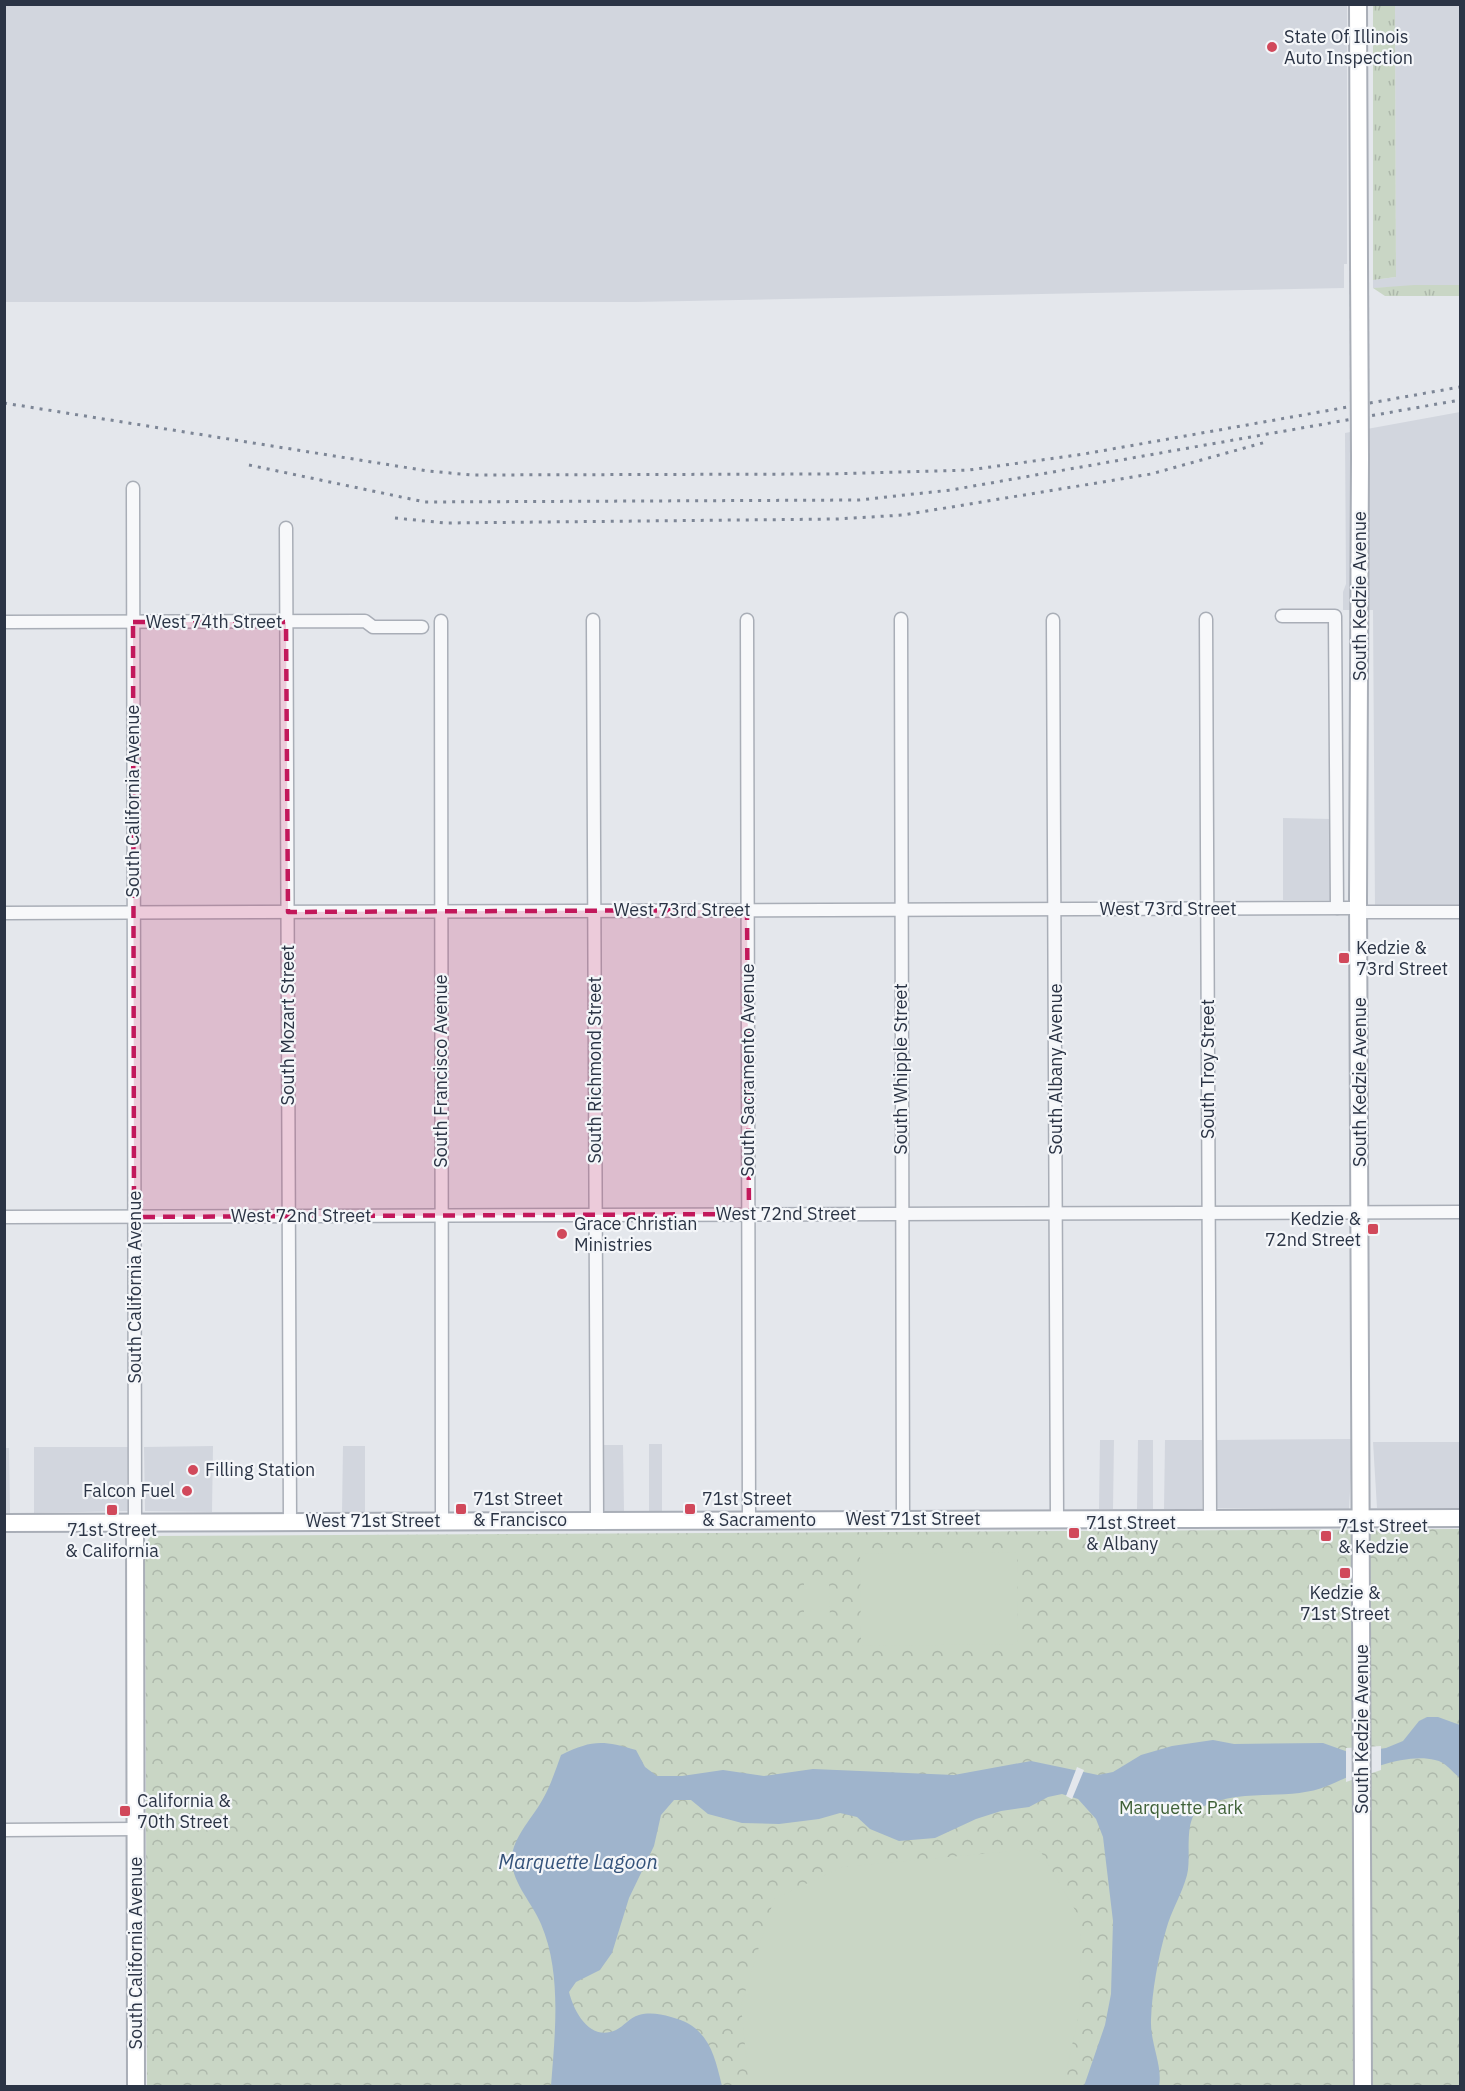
<svg xmlns="http://www.w3.org/2000/svg" width="1465" height="2091" font-family="'IBM Plex Sans',sans-serif">
  <defs>
    <pattern id="grass-tufts" width="24" height="20" patternUnits="userSpaceOnUse" patternTransform="scale(1.5)"><rect width="24" height="20" fill="#c9d6c5"/><path d="M3 7l-1-3M5 7V3M7 7l1-3M15 17l-1-3M17 17v-4M19 17l1-3" fill="none" stroke="#adb8ab"/></pattern>
    <pattern id="park-crowns" width="20" height="18" patternUnits="userSpaceOnUse" patternTransform="scale(1.5)"><rect width="20" height="18" fill="#c9d6c5"/><path d="M2 6a3 3 0 1 1 6 0M12 15a3 3 0 1 1 6 0" fill="none" stroke="#adb8ab"/></pattern>
  </defs>
  <rect width="100%" height="100%" fill="#e4e7ec"/>
  <g fill="#d2d6de">
    <path d="M5 4 1347 5V264H1344V288L636 302H5Z"/>
    <path d="M1395 5H1460V285L1373 288V280L1396 277Z"/>
    <path d="M1460 412V908H1375L1373 610H1343V592L1346 584 1345 433Z"/>
    <path d="M1283 818 1331 819V900H1283Z"/>
    <path d="M1353 1439 1349 1509 1216 1508V1440Z"/>
    <path d="M1100 1440H1114L1113 1509H1099Z"/>
    <path d="M1138 1440H1153V1509H1137Z"/>
    <path d="M1165 1440H1202V1509H1164Z"/>
    <path d="M1373 1442H1460V1508H1377Z"/>
    <rect x="649" y="1444" width="13" height="67"/>
    <path d="M603 1445H623L624 1511H604Z"/>
    <path d="M213 1446 212 1512 145 1511 144 1447Z"/>
    <path d="M343 1446H365V1513H342Z"/>
    <path d="M34 1447H129V1511L34 1513Z"/>
    <path d="M4 1448H9L10 1514H5Z"/>
  </g>
  <g fill="url(#grass-tufts)">
    <path d="M1373 5H1395L1396 277 1373 280Z"/>
    <path d="M1414 285H1460V296H1385L1373 288Z"/>
  </g>
  <path fill="url(#park-crowns)" d="M1460 1529V2086H147L145 1544 151 1536Z"/>
  <g fill="#c9d6c5">
    <path d="M1017 1552 1018 1644 861 1646 860 1554Z"/>
    <path d="M804 1581H829L830 1618H804Z"/>
    <path d="M1035 1849 1041 1852 1081 1920 1079 2014 1063 2086H749L741 2005 774 1899 842 1867Z"/>
  </g>
  <path fill="#9fb4cc" d="M1427 1717H1438L1460 1725V1778C1452 1772 1446 1762 1435 1760 1404 1752 1355 1774 1327 1786 1289 1802 1241 1787 1202 1807 1182 1817 1192 1856 1187 1875 1182 1894 1171 1911 1166 1930 1158 1958 1152 1991 1151 2020 1150 2043 1163 2066 1159 2086H1084L1105 2025 1111 1994 1113 1921 1103 1837 1096 1819 1078 1799 1062 1794 1048 1797 1029 1807 1001 1811 976 1819 935 1838 899 1841 870 1829 857 1817 840 1813 819 1819 779 1824 742 1823 708 1814 691 1800H674L661 1815 654 1846 629 1898 612 1953 600 1970 576 1982 569 1992C574 2012 590 2042 616 2030 624 2026 629 2018 639 2015 650 2012 660 2014 671 2017 708 2026 714 2053 722 2086H551C555 2034 562 1973 541 1924 533 1904 513 1884 512 1862 510 1839 534 1817 544 1797 551 1784 556 1769 561 1755 592 1740 602 1740 636 1750L645 1767 657 1776H682L723 1770 764 1776 813 1769 954 1775 1031 1761 1098 1775 1113 1772 1141 1755 1172 1746 1213 1740 1234 1744 1323 1743 1351 1753 1386 1748 1403 1741 1419 1721Z"/>
  <g fill="#e4e7ec">
    <path d="M1381 1746V1770L1346 1782V1748Z"/>
    <path d="M1077 1767 1084 1770 1072 1799 1066 1796Z"/>
  </g>
  <g fill="none" stroke-linecap="round" stroke-linejoin="round">
    <g stroke="#a9aeb7" stroke-width="15">
      <g id="street">
        <path d="M133 488 135 1523"/>
        <path d="M286 528 290 1522"/>
        <path d="M1282 616H1335L1337 908"/>
        <path d="M901 619 903 1519"/>
        <path d="M1206 619 1210 1518"/>
        <path d="M593 620 597 1521"/>
        <path d="M747 620 749 1520"/>
        <path d="M1053 620 1057 1518"/>
        <path d="M441 621 442 1521"/>
        <path d="M4 622 365 621 373 627H422"/>
        <path d="M1359 912H1460"/>
        <path d="M4 913 1359 908"/>
        <path d="M4 1217 1460 1212"/>
        <path d="M4 1830 136 1829"/>
      </g>
    </g>
    <g stroke="#a9aeb7" stroke-width="20">
      <g id="secondary">
        <path d="M1358 4 1359 264"/>
        <path d="M1360 458 1358 899 1363 2086"/>
        <path d="M4 1523 1460 1518"/>
        <path d="M135 1523 136 2086"/>
      </g>
    </g>
    <use href="#street" stroke="#f7f8fa" stroke-width="12"/>
    <use href="#secondary" stroke="#fff" stroke-width="16"/>
    <g stroke="#7d8696" stroke-width="3" stroke-dasharray="3 6" stroke-linecap="butt">
      <path d="M4 403 428 471 472 475 827 474 969 470 1084 454 1460 387"/>
      <path d="M249 465 425 502 859 500 951 490 1460 400"/>
      <path d="M395 518 446 523 837 519 903 515 1151 474 1266 442"/>
    </g>
    <g stroke="#a9aeb7" stroke-width="20" stroke-linecap="butt">
      <path id="secondary-bridge" d="M1359 264 1360 458"/>
    </g>
    <use href="#secondary-bridge" stroke="#fff" stroke-width="16"/>
  </g>
  <path fill="#c2185b" fill-opacity="0.2" stroke="#c2185b" stroke-width="4.5" stroke-dasharray="12 8" stroke-linejoin="round" d="M133 622H286L288 912 747 910 749 1214 134 1217Z"/>
  <g fill="#d1495b" stroke="#f4f6f9" stroke-width="2">
    <circle cx="1272" cy="47" r="6"/>
    <rect x="1338" y="952" width="12" height="12" rx="3"/>
    <rect x="1367" y="1223" width="12" height="12" rx="3"/>
    <circle cx="562" cy="1234" r="6"/>
    <circle cx="193" cy="1470" r="6"/>
    <circle cx="187" cy="1491" r="6"/>
    <rect x="455" y="1503" width="12" height="12" rx="3"/>
    <rect x="684" y="1503" width="12" height="12" rx="3"/>
    <rect x="106" y="1504" width="12" height="12" rx="3"/>
    <rect x="1068" y="1527" width="12" height="12" rx="3"/>
    <rect x="1320" y="1530" width="12" height="12" rx="3"/>
    <rect x="1339" y="1567" width="12" height="12" rx="3"/>
    <rect x="119" y="1805" width="12" height="12" rx="3"/>
  </g>
  <g text-anchor="middle" stroke-width="4.5" stroke-linejoin="round" paint-order="stroke">
    <g font-size="18" fill="#2b3445" stroke="#f4f6f9" text-anchor="start">
      <text x="1284" y="43">State Of Illinois<tspan x="1284" dy="21">Auto Inspection</tspan></text>
      <text x="1356" y="954">Kedzie &amp;<tspan x="1356" dy="21">73rd Street</tspan></text>
      <text x="1361" y="1225" text-anchor="end">Kedzie &amp;<tspan x="1361" dy="21">72nd Street</tspan></text>
      <text x="574" y="1230">Grace Christian<tspan x="574" dy="21">Ministries</tspan></text>
      <text x="205" y="1476">Filling Station</text>
      <text x="175" y="1497" text-anchor="end">Falcon Fuel</text>
      <text x="473" y="1505">71st Street<tspan x="473" dy="21">&amp; Francisco</tspan></text>
      <text x="702" y="1505">71st Street<tspan x="702" dy="21">&amp; Sacramento</tspan></text>
      <text x="1086" y="1529">71st Street<tspan x="1086" dy="21">&amp; Albany</tspan></text>
      <text x="1338" y="1532">71st Street<tspan x="1338" dy="21">&amp; Kedzie</tspan></text>
      <text x="112" y="1536" text-anchor="middle">71st Street<tspan x="112" dy="21">&amp; California</tspan></text>
      <text x="1345" y="1599" text-anchor="middle">Kedzie &amp;<tspan x="1345" dy="21">71st Street</tspan></text>
      <text x="137" y="1807">California &amp;<tspan x="137" dy="21">70th Street</tspan></text>
    </g>
    <g font-size="18" fill="#2b3445" stroke="#f4f6f9">
      <text transform="translate(1360 596) rotate(-90)" y="6">South Kedzie Avenue</text>
      <text x="214" y="628">West 74th Street</text>
      <text transform="translate(133 801) rotate(-90)" y="6">South California Avenue</text>
      <text x="1168" y="915">West 73rd Street</text>
      <text x="682" y="916">West 73rd Street</text>
      <text transform="translate(288 1025) rotate(-90)" y="6">South Mozart Street</text>
      <text transform="translate(901 1069) rotate(-90)" y="6">South Whipple Street</text>
      <text transform="translate(1056 1069) rotate(-90)" y="6">South Albany Avenue</text>
      <text transform="translate(1208 1069) rotate(-90)" y="6">South Troy Street</text>
      <text transform="translate(595 1070) rotate(-90)" y="6">South Richmond Street</text>
      <text transform="translate(748 1070) rotate(-90)" y="6">South Sacramento Avenue</text>
      <text transform="translate(441 1071) rotate(-90)" y="6">South Francisco Avenue</text>
      <text transform="translate(1360 1082) rotate(-90)" y="6">South Kedzie Avenue</text>
      <text x="786" y="1220">West 72nd Street</text>
      <text x="301" y="1222">West 72nd Street</text>
      <text transform="translate(135 1287) rotate(-90)" y="6">South California Avenue</text>
      <text x="913" y="1525">West 71st Street</text>
      <text x="373" y="1527">West 71st Street</text>
      <text transform="translate(1362 1729) rotate(-90)" y="6">South Kedzie Avenue</text>
      <text transform="translate(136 1953) rotate(-90)" y="6">South California Avenue</text>
    </g>
    <g font-size="18" fill="#3f6138" stroke="#f4f6f9">
      <text x="1181" y="1814">Marquette Park</text>
    </g>
    <g font-size="20" font-style="italic" fill="#34527a" stroke="#f4f6f9">
      <text x="578" y="1869">Marquette Lagoon</text>
    </g>
  </g>
  <rect width="1465" height="2091" fill="none" stroke="#2b3445" stroke-width="12"/>
</svg>
